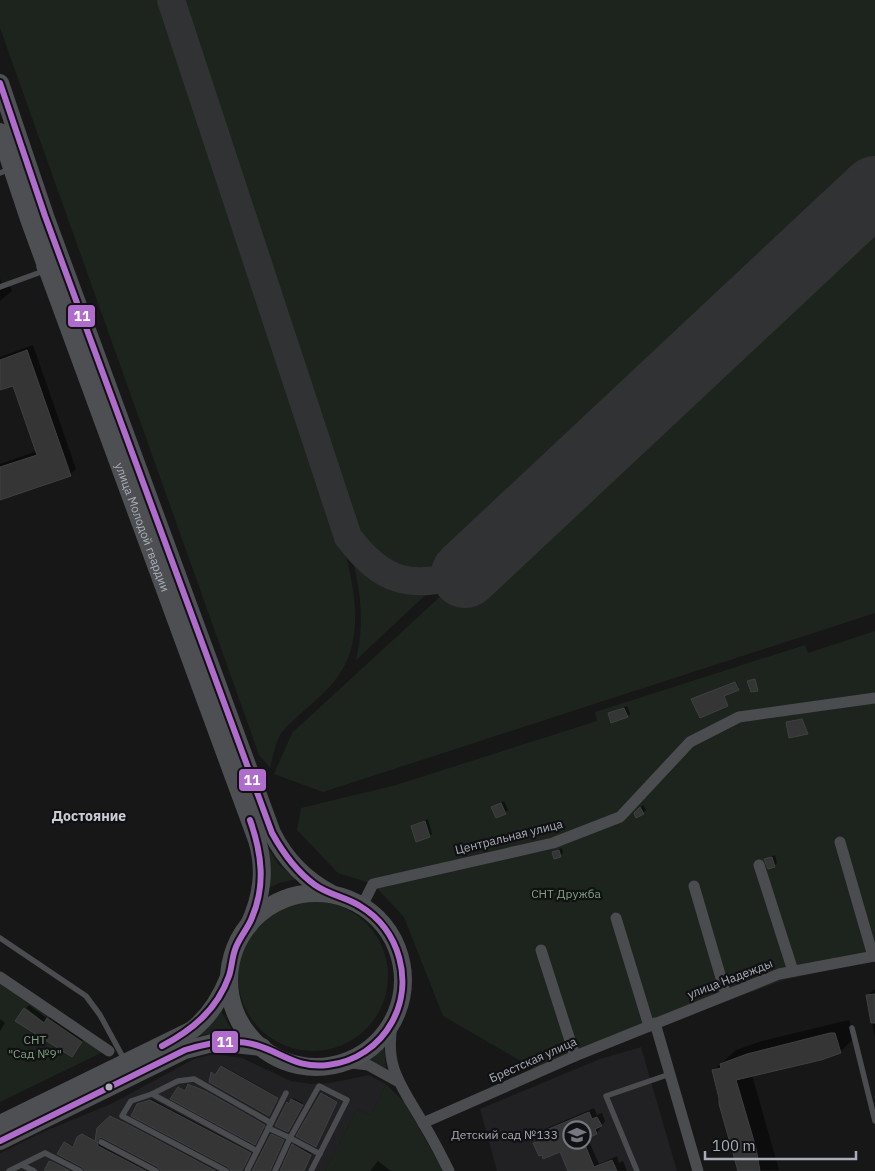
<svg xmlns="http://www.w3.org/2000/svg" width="875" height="1171" font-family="'IBM Plex Sans',sans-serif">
  <rect width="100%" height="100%" fill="#171717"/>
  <g fill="#212123">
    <path d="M641 1047 677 1171H497L480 1109 600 1059Z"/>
    <path d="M214 1054 242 1058 291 1081 311 1084 330 1083 369 1075 386 1084 371 1115 357 1109 325 1171H0V1153L43 1132 113 1103 194 1059Z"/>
  </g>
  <g fill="#1d241e">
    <path d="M0 0H159L176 59 341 536C353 582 368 638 336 679 321 699 298 713 282 732 275 741 273 758 270 768L259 755 0 28Z"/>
    <path d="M181 0H875V176L466 558C457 565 447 573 436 577 403 589 366 562 354 533Z"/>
    <path d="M875 196V613L323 792 274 774 292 733Z"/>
    <path d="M351 554C379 583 393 590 433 588L356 660C365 623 361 591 351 554Z"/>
    <path d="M875 631V960L784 980 538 1071 443 1016 404 917 373 884 338 873 297 830 301 808 396 785 597 721 595 712 805 645 808 653Z"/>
    <path d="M267 846 279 865 297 879 279 883 262 892Z"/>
    <circle cx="313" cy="976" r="75"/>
    <path d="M0 976 105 1051 0 1102Z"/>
    <path d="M221 1011 234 1034 212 1033 195 1037Z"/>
    <path d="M384 1045 386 1068 365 1059Z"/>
    <path d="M386 1084 405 1103 443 1171H325L357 1109 371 1115Z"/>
  </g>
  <g fill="#0007">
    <path d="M0 278 2 285 9 284 12 291 0 301Z"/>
    <path d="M33 345 76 469 70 475 0 499V464L37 451 14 384 0 389V357Z"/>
    <path d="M736 682 739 688 724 695 727 705 693 699Z"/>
    <path d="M627 706 630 714 627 716 609 714Z"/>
    <path d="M504 801 508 810 505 813 493 808Z"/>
    <path d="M643 805 646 810 643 813H636Z"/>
    <path d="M428 819 432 834 429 836 412 826Z"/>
    <path d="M562 848 563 853 560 856 553 852Z"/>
    <path d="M775 855 777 863 774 866 765 860Z"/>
    <path d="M875 989V1038L867 996Z"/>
    <path d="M29 1005 48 1019 52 1015 85 1037 75 1052 48 1028 49 1026 26 1008Z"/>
    <path d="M0 1019 5 1023 0 1031Z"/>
    <path d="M849 1020 854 1038 840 1052 752 1075 779 1170 738 1171 714 1070 736 1050 762 1041Z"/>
    <path d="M223 1066 278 1097 270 1114 212 1073 216 1075Z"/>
    <path d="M190 1084 265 1124 256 1142 179 1088 187 1091Z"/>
    <path d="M323 1093 337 1101 317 1144 322 1094Z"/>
    <path d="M293 1098 303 1103 289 1129 288 1103H290Z"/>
    <path d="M152 1099 251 1152 243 1168 245 1171H232L229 1166 139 1103Z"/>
    <path d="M594 1108 597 1115 602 1113 605 1121 597 1133 587 1137 599 1164 617 1156 619 1163 623 1161 627 1171H569L560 1150 535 1144 543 1130Z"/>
    <path d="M112 1116 218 1171H161L159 1166 103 1137 98 1138 100 1145 148 1171H86L65 1143 75 1146 79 1136 83 1134 96 1141 99 1129Z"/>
    <path d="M294 1144 311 1153 303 1171H282Z"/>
    <path d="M378 1161 391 1171H370Z"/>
  </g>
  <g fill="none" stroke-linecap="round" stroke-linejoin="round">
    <path stroke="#313233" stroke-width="28" d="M171 0 348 537C383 583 410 589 465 574"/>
    <path stroke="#313233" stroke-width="68" d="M465 574 875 190"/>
  </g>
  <g fill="#353536" stroke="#3f4043">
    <path d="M27 350 71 476 0 500V467L37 455 13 386 0 390V360Z"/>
    <path d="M755 679 758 691 751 692 747 681Z"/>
    <path d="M735 682 739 690 724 696 728 706 700 718 691 699Z"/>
    <path d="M624 708 628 717 611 723 608 713Z"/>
    <path d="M802 719 808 734 789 738 786 722Z"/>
    <path d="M501 803 506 814 496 818 491 807Z"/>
    <path d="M640 807 644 814 636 818 634 813Z"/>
    <path d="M425 821 430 837 416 842 411 826Z"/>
    <path d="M559 850 561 857 554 859 552 852Z"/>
    <path d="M772 857 775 867 768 869 764 859Z"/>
    <path d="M875 994V1023H871L866 995Z"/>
    <path d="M24 1008 44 1023 47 1018 82 1042 72 1057 15 1021Z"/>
    <path d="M830 1033H835L841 1053 821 1060 736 1080 756 1148 760 1171H738L719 1104V1098L712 1070 721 1068 720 1064 747 1054Z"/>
    <path d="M221 1066 278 1098 269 1116 209 1082 211 1072 215 1075Z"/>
    <path d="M188 1084 207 1092 265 1125 255 1145 170 1099 178 1087 185 1091Z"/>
    <path d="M321 1093 337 1102 316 1147 296 1136Z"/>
    <path d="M291 1099 303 1105 288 1132 275 1126 287 1102 289 1104Z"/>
    <path d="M150 1100 251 1153 242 1171H231L228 1167 131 1116 137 1104Z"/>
    <path d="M589 1112 592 1119 597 1117 602 1126 595 1129 597 1134 583 1140 594 1167 612 1160 617 1171H568L560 1152 543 1159 542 1155 539 1156 533 1143 540 1141 537 1134Z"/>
    <path d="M110 1116 127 1124 216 1171H161L158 1167 101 1137 97 1140 98 1146 146 1171H85L82 1167 57 1154 64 1142 73 1147 77 1137 82 1134 95 1141 97 1128Z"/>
    <path d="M271 1134 284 1140 270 1171H252Z"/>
    <path d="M292 1144 311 1155 304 1171H280Z"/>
    <path d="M49 1161 52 1162 70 1171H44Z"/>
  </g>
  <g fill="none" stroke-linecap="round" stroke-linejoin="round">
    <g stroke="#4b4c50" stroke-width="5.5">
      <path d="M0 173 10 169"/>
      <path d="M0 287 41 272 39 267"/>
      <path d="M0 938 86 996 100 1015 124 1059"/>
      <path d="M852 1028 875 1121"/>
      <path d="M152 1094 178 1081 194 1079 271 1123"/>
      <path d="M268 1128 290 1138 319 1086 347 1100 311 1171"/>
      <path d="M101 1142 156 1171"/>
      <path d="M22 1165 34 1171"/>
      <path d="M9 1171 45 1153 80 1171"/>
      <path d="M226 1171 122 1116 131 1101 152 1094 257 1151"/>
      <path d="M247 1171 286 1093"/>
      <path d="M275 1171 290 1138 320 1154"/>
      <path d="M637 1171 606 1096 670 1074"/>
    </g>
    <g stroke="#4b4c50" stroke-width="11">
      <path d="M840 842 873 956"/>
      <path d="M759 865 793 971"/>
      <path d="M694 886 726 995"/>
      <path d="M362 906 373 884 553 843 620 817 690 742 739 717 875 698"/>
      <path d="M616 918 649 1026"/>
      <path d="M541 950 575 1056"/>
      <path d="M0 977 109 1051"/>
      <path d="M393 1021C383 1067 402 1086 423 1123 433 1139 441 1155 449 1171"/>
      <path d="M655 1023 698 1171"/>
      <path d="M344 1062 368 1065 397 1081"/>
      <path d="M423 1123 575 1056 779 974 875 956"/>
    </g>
    <g stroke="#4d4f52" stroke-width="18">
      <path d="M0 83 45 216 272 833C286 861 305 880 332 894"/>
      <path id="s1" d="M0 132 30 222 257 840C266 870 262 896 249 925"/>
      <circle cx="316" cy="980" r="87"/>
      <path d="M0 1124 192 1030C210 1016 221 997 229 977"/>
      <path d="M0 1141 185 1050 216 1042 262 1047"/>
    </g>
    <g stroke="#111113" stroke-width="10">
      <g id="bus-1">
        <path d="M0 83 45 216 272 833C283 853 297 872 315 885 329 895 346 897 360 906 400 930 414 982 392 1022 379 1046 355 1062 328 1065 297 1069 283 1053 256 1045 233 1038 207 1043 185 1050L0 1141"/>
        <path d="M162 1046C192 1030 217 1010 229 976 232 967 232 956 236 947 240 937 247 929 251 920 266 886 262 854 250 820"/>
      </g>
    </g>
    <use href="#bus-1" stroke="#b06ccc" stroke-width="6"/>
  </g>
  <defs>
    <g id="school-ring" transform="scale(1.4375)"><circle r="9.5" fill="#111113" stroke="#757880" stroke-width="1.5"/><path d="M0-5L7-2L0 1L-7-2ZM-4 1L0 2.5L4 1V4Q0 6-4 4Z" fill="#757880"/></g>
  </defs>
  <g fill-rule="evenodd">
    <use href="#school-ring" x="577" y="1135"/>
  </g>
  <circle fill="#a8adb8" stroke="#111113" stroke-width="2" cx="109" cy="1087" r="4.5"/>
  <g text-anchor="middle" stroke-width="4.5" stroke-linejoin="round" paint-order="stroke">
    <g font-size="12" fill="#a8adb8" stroke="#111113">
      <text dy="4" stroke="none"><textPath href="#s1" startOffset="420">улица Молодой гвардии</textPath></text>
      <text transform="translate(509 837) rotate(-14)" y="4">Центральная улица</text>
      <text transform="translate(730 979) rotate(-21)" y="4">улица Надежды</text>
      <text transform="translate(533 1060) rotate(-24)" y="4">Брестская улица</text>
    </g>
    <g font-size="12" fill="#7fa381" stroke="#111113">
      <text x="566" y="898">СНТ Дружба</text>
      <text x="35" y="1044">СНТ<tspan x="35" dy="14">"Сад №9"</tspan></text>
    </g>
    <g font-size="12" fill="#a8adb8" stroke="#111113" text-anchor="end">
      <text x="558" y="1139">Детский сад №133</text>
    </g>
    <g font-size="14" font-weight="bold" fill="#c9ccd4" stroke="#111113">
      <text x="89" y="821">Достояние</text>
    </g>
  </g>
  <g stroke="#111113" stroke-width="2">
    <rect x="67" y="304" width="29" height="24" rx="5" fill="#b06ccc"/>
    <rect x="238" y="768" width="29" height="24" rx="5" fill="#b06ccc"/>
    <rect x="211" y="1030" width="28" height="24" rx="5" fill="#b06ccc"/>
  </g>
  <g font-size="14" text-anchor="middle" font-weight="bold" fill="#fff">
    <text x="82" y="321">11</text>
    <text x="252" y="785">11</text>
    <text x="225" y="1047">11</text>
  </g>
  <path d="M705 1151v8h151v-8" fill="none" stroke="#a8adb8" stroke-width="2.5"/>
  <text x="712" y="1151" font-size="15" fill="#a8adb8" stroke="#111113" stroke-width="4" paint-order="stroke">100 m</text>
</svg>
